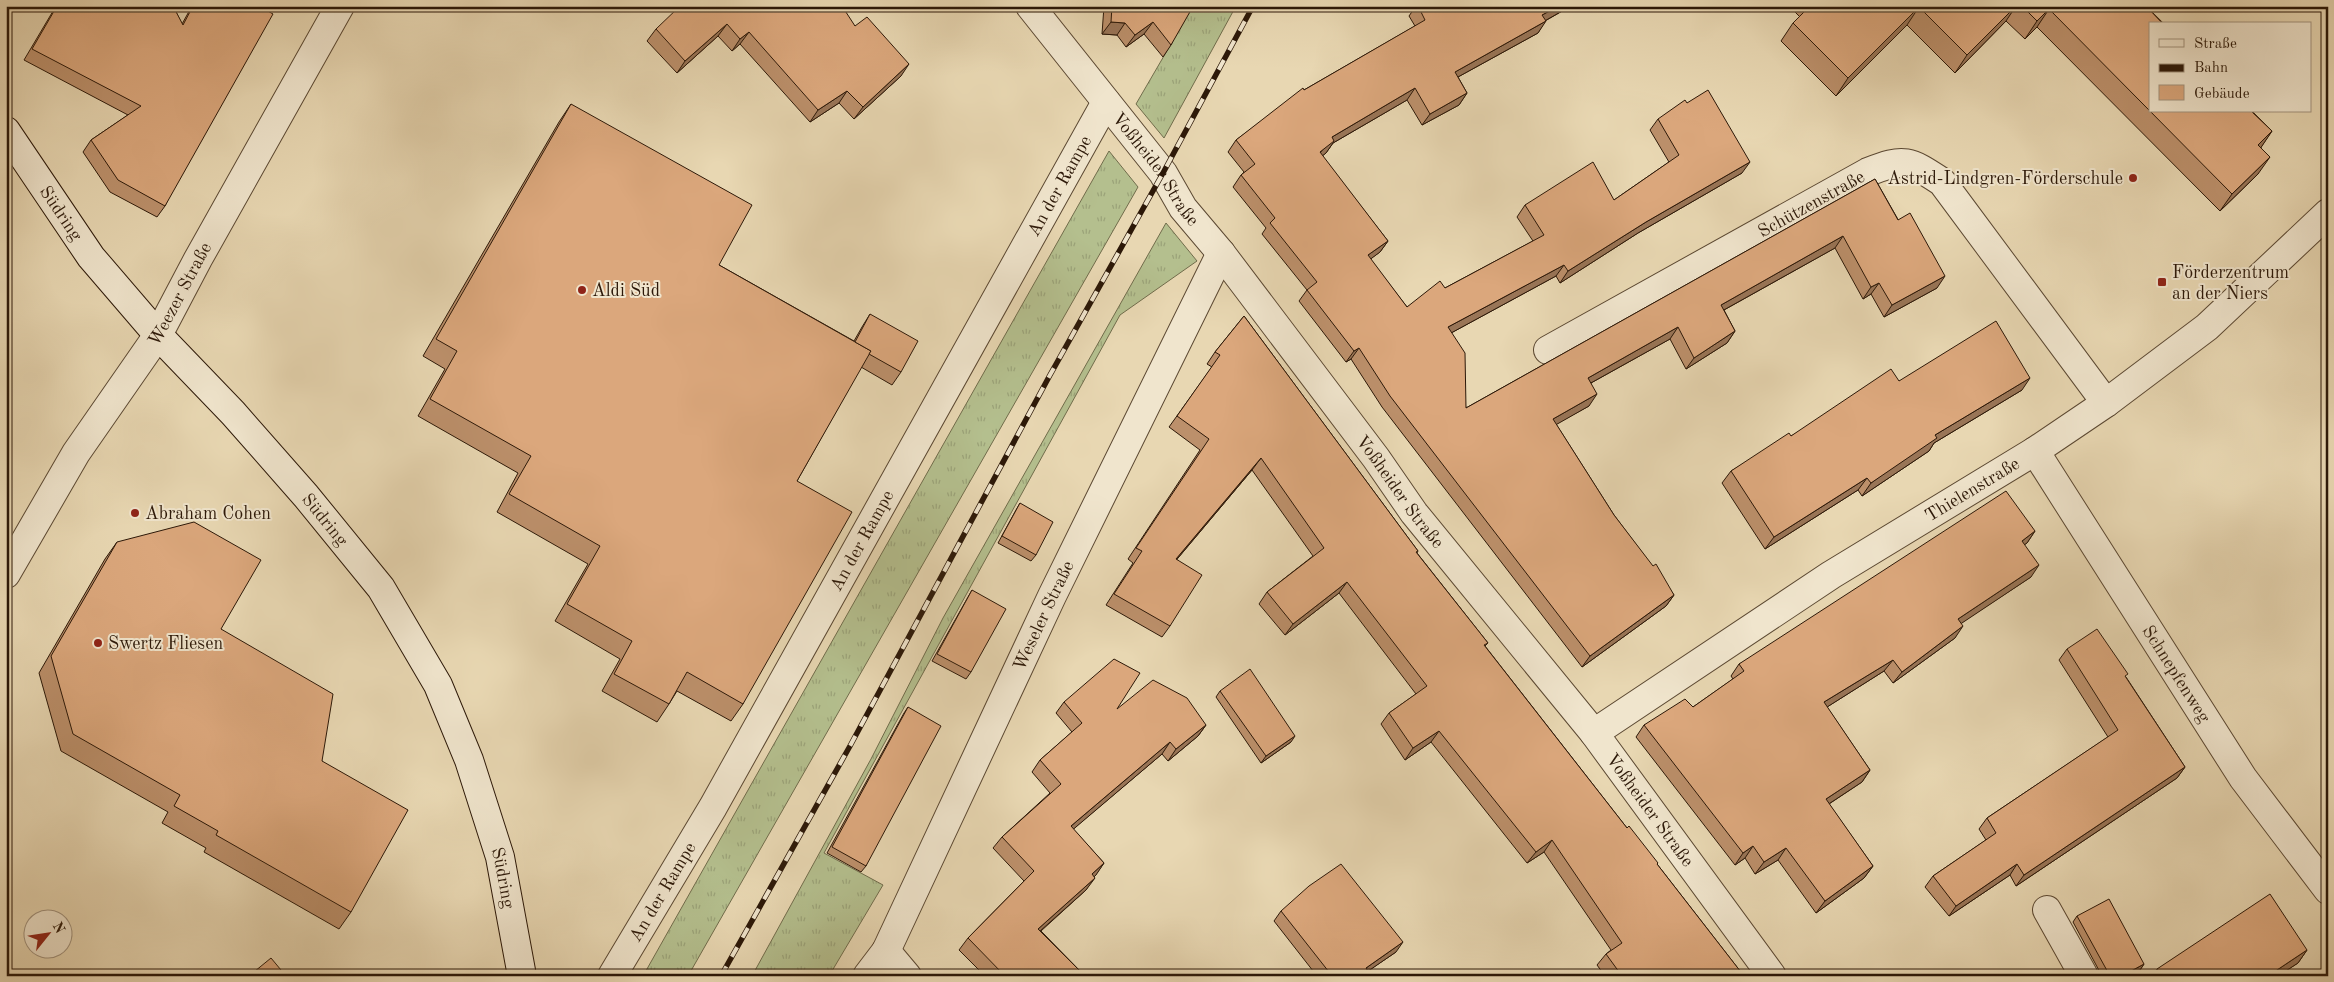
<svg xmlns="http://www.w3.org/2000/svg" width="2334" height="982" font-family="'Old Standard TT',serif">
  <defs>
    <pattern id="grass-tufts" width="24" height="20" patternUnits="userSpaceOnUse" patternTransform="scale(1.25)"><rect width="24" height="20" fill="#b4bf8e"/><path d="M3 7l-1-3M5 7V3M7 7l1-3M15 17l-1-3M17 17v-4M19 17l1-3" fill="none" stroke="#9ba379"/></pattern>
  </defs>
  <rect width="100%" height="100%" fill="#e8d7b2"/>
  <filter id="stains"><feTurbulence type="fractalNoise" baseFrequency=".004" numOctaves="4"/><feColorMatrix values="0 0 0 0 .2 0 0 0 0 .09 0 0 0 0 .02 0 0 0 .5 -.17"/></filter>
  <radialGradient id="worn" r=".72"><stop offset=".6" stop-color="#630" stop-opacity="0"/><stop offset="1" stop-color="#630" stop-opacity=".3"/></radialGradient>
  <g fill="url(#grass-tufts)" stroke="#706c4b">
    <path d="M1193 6H1236L1164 138 1136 104Z"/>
    <path d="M1109 151 1138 187 688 976H643Z"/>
    <path d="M1166 223 1197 261 1120 315 824 853 883 885 829 976H752L871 759 943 618Z"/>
  </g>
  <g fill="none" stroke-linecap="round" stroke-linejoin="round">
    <g stroke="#5b4832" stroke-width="30">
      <g id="street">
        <path id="s1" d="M1030 6 1163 173 1183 208 1221 253 1376 458 1414 513 1594 733 1772 976"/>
        <path id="s2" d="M1548 350 1868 172C1905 157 1910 161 1942 182L2106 403"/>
        <path id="s3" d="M2035 451 2243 778 2328 890"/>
        <path id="s4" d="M6 574 76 453 158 335 198 259 340 6"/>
        <path id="s5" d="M1594 733 1831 575 2035 451 2106 403 2207 327 2328 213"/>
        <path d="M2047 910 2084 976"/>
        <path d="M886 951 907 976"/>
        <path id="s6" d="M612 976 713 807 1106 102"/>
        <path id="s7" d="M867 976 886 951 1052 596 1221 253"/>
      </g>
    </g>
    <g stroke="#2c1808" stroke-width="30">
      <g id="secondary">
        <path id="s8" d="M6 131 91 257 158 335 233 413 306 496 381 588 438 685 469 760 500 857 522 976"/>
      </g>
    </g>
    <use href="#street" stroke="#f0e5cd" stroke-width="28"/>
    <use href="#secondary" stroke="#f0e5cd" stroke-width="28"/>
    <g stroke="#2c1808" stroke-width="5.5">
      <path id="rail" d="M721 976 850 746 1050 375 1163 173 1253 6"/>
    </g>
    <use href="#rail" stroke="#f0e5cd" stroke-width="4" stroke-dasharray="11" stroke-linecap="butt"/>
  </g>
  <g fill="#bc906b" stroke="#2c1808">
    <path d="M56 6H173L182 24 192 6H259L165 206 157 217 110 192 83 152 91 140 128 115 24 60Z"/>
    <path d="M1104 6H1188L1171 45 1163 57 1144 34 1126 47 1117 35 1102 34Z"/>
    <path d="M1416 6H1571L1545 21 1538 33 1458 77 1467 93 1459 105 1422 125 1407 100 1333 143 1326 153 1322 156 1388 241 1380 252 1370 259 1407 307 1445 288 1533 241 1517 217 1525 205 1614 200 1669 162 1650 130 1658 119 1742 173 1638 233 1560 283 1556 276 1451 333 1466 408 1875 179 1937 288 1884 317 1871 294 1863 299 1835 248 1724 310 1735 331 1727 343 1686 369 1670 339 1591 383 1589 406 1556 424 1614 515 1674 595 1666 606 1582 667 1382 407 1351 359 1346 362 1299 301 1307 290 1262 234 1266 228 1233 187 1241 175 1244 172 1228 152 1236 140 1304 90 1415 26 1409 16Z"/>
    <path d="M1789 6H2146L2272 131 2261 147 2258 174 2220 211 2037 27 2025 39 2006 21 1955 73 1907 25 1836 96 1781 41 1793 23 1800 17Z"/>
    <path d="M824 10 855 26 901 76 854 119 839 103 810 122 740 44 732 51 718 36 677 73 647 41 656 29Z"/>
    <path d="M571 104 719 265 854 341 862 327 870 314 901 372 892 385 861 367 797 481 743 704 731 721 677 691 669 704 657 722 602 691 620 659 555 621 588 564 497 512 518 473 418 416 445 369 423 356 559 122Z"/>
    <path d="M1244 316 1418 551 1417 553 1488 643 1485 646 1627 828 1657 864 1744 976H1605L1597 965 1606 954 1611 950 1544 852 1527 863 1431 742 1405 760 1381 724 1389 713 1416 694 1339 593 1285 635 1259 604 1267 592 1313 556 1252 470 1177 559 1170 626 1162 637 1106 605 1133 563 1128 559 1200 450 1169 427 1212 367 1207 364 1215 352Z"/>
    <path d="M1899 381 2022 390 1934 443 1929 451 1862 496 1858 490 1765 549 1722 483 1731 471 1791 436Z"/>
    <path d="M1020 503 1036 555 1031 561 998 543 1016 510Z"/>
    <path d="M2035 531 2027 543 2024 545 2031 577 1961 623 1955 638 1893 683 1884 671 1827 707 1870 770 1862 782 1829 804 1873 866 1864 878 1816 913 1778 860 1755 874 1745 858 1735 865 1636 737 1644 725 1693 707 1733 679 1731 676 1739 664Z"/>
    <path d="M117 542 221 629 322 761 351 912 339 929 204 852 206 848 162 823 168 812 61 751 39 673 105 559Z"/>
    <path d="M972 590 971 672 966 679 932 661 968 597Z"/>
    <path d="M2067 649 2126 677 2185 767 2177 778 2016 886 2010 875 1949 916 1925 887 1933 876 1986 840 1979 829 1987 818 2108 737 2059 660Z"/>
    <path d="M1220 691 1291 742 1261 763 1216 697Z"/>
    <path d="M1064 702 1117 709 1206 725 1198 736 1168 761 1162 754 1073 829 1104 863 1094 877 1086 890 1041 931 1085 976H985L959 950 968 938 1024 881 993 848 1002 837 1050 793 1032 772 1040 760 1072 732 1056 713Z"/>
    <path d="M908 707 866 866 861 872 827 853 904 713Z"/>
    <path d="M1281 911 1396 952 1368 971 1371 976H1317L1274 921Z"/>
    <path d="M2077 916 2144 964 2140 970 2129 976H2102L2073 922Z"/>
    <path d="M2307 950 2298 963 2278 976H2152L2157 969Z"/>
  </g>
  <g fill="#997557" stroke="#2c1808">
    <path d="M1559 6H1571L1534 27 1542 15Z"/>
    <path d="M2016 6 2006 21 1955 73 1967 55Z"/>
    <path d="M1919 7 1907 25 1836 96 1848 78Z"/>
    <path d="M2049 9 2037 27 2025 39 2037 21Z"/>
    <path d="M1546 21 1538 33 1447 83 1455 72Z"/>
    <path d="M1111 22 1125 23 1117 35 1102 34Z"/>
    <path d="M1153 22 1144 34 1126 47 1135 35Z"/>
    <path d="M727 24 718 36 677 73 685 61Z"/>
    <path d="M749 32 740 44 732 51 740 39Z"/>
    <path d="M909 64 901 76 854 119 863 107Z"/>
    <path d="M1415 88 1407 100 1333 143 1326 153 1312 164 1332 137Z"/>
    <path d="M847 91 839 103 810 122 818 110Z"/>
    <path d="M1467 93 1459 105 1422 125 1430 114Z"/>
    <path d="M2272 131 2260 149 2258 145Z"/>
    <path d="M2270 157 2258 174 2220 211 2232 194Z"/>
    <path d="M1750 162 1742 173 1638 233 1560 283 1568 271 1646 222Z"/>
    <path d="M1843 236 1835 248 1713 316 1721 305Z"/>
    <path d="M1388 241 1380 252 1360 267 1368 255Z"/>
    <path d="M1564 265 1556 276 1440 339 1448 327Z"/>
    <path d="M1945 276 1937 288 1884 317 1892 305Z"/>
    <path d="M1879 283 1871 294 1863 299 1871 287Z"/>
    <path d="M1678 327 1670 339 1580 389 1588 378Z"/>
    <path d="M1735 331 1727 343 1686 369 1694 358Z"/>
    <path d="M1359 348 1351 359 1346 362 1354 351Z"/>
    <path d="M2030 378 2022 390 1934 443 1929 451 1862 496 1871 483 1935 435Z"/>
    <path d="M1597 394 1589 406 1545 431 1553 419Z"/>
    <path d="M1261 458 1252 470 1168 570 1176 559Z"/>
    <path d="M1867 478 1858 490 1765 549 1774 537Z"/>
    <path d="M2035 531 2027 543 2013 552 2022 541Z"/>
    <path d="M2039 565 2031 577 1950 631 1958 619Z"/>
    <path d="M1347 582 1339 593 1285 635 1293 624Z"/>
    <path d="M1674 595 1666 606 1582 667 1590 656Z"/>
    <path d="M1963 626 1955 638 1893 683 1902 672Z"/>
    <path d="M1893 660 1884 671 1816 714 1824 702Z"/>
    <path d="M1206 725 1198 736 1168 761 1176 749Z"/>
    <path d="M1439 731 1431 742 1405 760 1413 748Z"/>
    <path d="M1295 736 1291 742 1261 763 1266 756Z"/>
    <path d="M1170 742 1162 754 1063 838 1071 826Z"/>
    <path d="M2185 767 2177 778 2016 886 2024 875Z"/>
    <path d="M1870 770 1862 782 1818 811 1826 799Z"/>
    <path d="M1552 840 1544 852 1527 863 1536 852Z"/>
    <path d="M1753 846 1745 858 1735 865 1743 853Z"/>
    <path d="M1786 848 1778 860 1755 874 1764 862Z"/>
    <path d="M1104 863 1096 875 1084 886 1092 874Z"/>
    <path d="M2017 864 2010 875 1949 916 1956 906Z"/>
    <path d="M1873 866 1864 878 1816 913 1825 901Z"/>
    <path d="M1095 878 1086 890 1030 940 1038 929Z"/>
    <path d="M1403 942 1396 952 1361 976 1366 968Z"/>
    <path d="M2307 950 2298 963 2278 976H2268Z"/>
    <path d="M2144 964 2140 970 2129 976H2122Z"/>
    <path d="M1063 972 1085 976H1061Z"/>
  </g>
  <g fill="#dba77c" stroke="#2c1808">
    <path d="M57 6H173L183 25 193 6H259L273 14 165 206 118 180 91 140 141 106 32 49Z"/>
    <path d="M680 6H820L824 10 830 6H842L855 26 867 17 909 64 863 107 847 91 818 110 749 32 740 39 727 24 685 61 656 29Z"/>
    <path d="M1112 6H1188L1191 10 1171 45 1153 22 1135 35 1125 23 1111 22Z"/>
    <path d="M1418 6H1559L1542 15 1546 21 1455 72 1467 93 1430 114 1415 88 1332 137 1334 141 1320 152 1388 241 1368 255 1407 307 1440 281 1445 288 1544 235 1525 205 1593 162 1614 200 1679 155 1658 119 1685 100 1687 103 1708 90 1750 162 1646 222 1568 271 1564 265 1448 327 1465 353 1466 408 1875 179 1898 220 1910 213 1945 276 1892 305 1879 283 1871 287 1843 236 1721 305 1735 331 1694 358 1678 327 1588 378 1597 394 1553 419 1614 515 1653 566 1656 564 1674 595 1590 656 1390 396 1359 348 1354 351 1307 290 1317 282 1270 223 1275 218 1241 175 1255 164 1236 140 1303 88 1304 90 1425 20Z"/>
    <path d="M1810 6H2016L1967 55 1919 7 1848 78 1793 23Z"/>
    <path d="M2022 6H2146L2163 24H2150V111H2251L2272 131 2258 145 2270 157 2232 194 2049 9 2037 21Z"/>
    <path d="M571 104 752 205 719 265 871 351 797 481 852 512 743 704 687 672 669 704 614 674 632 641 567 604 600 546 509 494 531 456 430 399 457 351 436 339Z"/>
    <path d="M870 314 918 341 901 372 869 354 871 351 855 342Z"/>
    <path d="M1244 316 1418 551 1416 552 1488 643 1484 645 1627 828 1629 826 1658 863 1657 864 1744 976H1622L1606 954 1622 943 1552 840 1536 852 1439 731 1413 748 1389 713 1427 686 1347 582 1293 624 1267 592 1324 548 1261 458 1176 559 1202 575 1170 626 1114 594 1142 551 1136 548 1209 439 1177 416 1220 355 1215 352Z"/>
    <path d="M1996 321 2030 378 1935 435 1937 438 1871 483 1867 478 1774 537 1731 471 1789 433 1791 436 1891 369 1899 381Z"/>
    <path d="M2006 491 2035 531 2022 541 2039 565 1958 619 1963 626 1902 672 1893 660 1824 702 1870 770 1826 799 1873 866 1825 901 1786 848 1764 862 1753 846 1743 853 1644 725 1685 699 1693 707 1744 671 1739 664Z"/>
    <path d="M1020 503 1053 522 1036 555 1002 536Z"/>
    <path d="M194 522 261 560 221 629 333 694 322 761 408 810 351 912 216 835 218 831 174 806 180 795 73 734 51 656 117 542Z"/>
    <path d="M972 590 1006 609 971 672 937 654Z"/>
    <path d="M2097 629 2128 674 2125 676 2185 767 2024 875 2017 864 1956 906 1933 876 1996 833 1987 818 2118 730 2067 649Z"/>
    <path d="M1114 659 1140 673 1117 709 1153 680 1187 698 1206 725 1176 749 1170 742 1071 826 1104 863 1092 874 1095 878 1038 929 1085 976 1063 972 1066 976H1005L968 938 1034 871 1002 837 1061 784 1040 760 1082 723 1064 702Z"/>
    <path d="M1250 669 1295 736 1266 756 1220 691Z"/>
    <path d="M908 707 941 726 866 866 832 847Z"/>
    <path d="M1341 864 1403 942 1366 968 1371 976H1324L1329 972 1281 911 1309 886Z"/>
    <path d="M2270 894 2307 950 2268 976H2161L2157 969Z"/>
    <path d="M2109 899 2144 964 2122 976H2110L2077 916Z"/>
    <path d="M271 958 286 976H249Z"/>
  </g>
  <g fill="#8f2418" stroke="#f0e5cd" stroke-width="2">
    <circle cx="2133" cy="178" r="5"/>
    <rect x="2157" y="277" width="10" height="10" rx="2.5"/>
    <circle cx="582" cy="290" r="5"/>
    <circle cx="135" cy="513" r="5"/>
    <circle cx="98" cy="643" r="5"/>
  </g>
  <g text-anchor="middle" stroke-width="4" stroke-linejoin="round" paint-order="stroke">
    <g font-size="18" fill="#2c1808" stroke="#f0e5cd">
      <text dy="6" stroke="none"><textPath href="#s1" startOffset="206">Voßheider Straße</textPath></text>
      <text dy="6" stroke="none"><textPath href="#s6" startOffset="908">An der Rampe</textPath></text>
      <text dy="6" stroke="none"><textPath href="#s2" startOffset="301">Schützenstraße</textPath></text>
      <text dy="6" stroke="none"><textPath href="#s8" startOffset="99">Südring</textPath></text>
      <text dy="6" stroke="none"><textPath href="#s4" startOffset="330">Weezer Straße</textPath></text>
      <text dy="6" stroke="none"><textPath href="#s5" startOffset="450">Thielenstraße</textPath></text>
      <text dy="6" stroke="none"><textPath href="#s1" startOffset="611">Voßheider Straße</textPath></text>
      <text dy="6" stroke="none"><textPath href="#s8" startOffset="504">Südring</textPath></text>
      <text dy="6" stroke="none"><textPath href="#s6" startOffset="502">An der Rampe</textPath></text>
      <text dy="6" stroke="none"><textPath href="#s7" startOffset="402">Weseler Straße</textPath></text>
      <text dy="6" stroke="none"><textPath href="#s3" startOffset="264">Schnepfenweg</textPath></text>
      <text dy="6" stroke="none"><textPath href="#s1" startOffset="1016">Voßheider Straße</textPath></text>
      <text dy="6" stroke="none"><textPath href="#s8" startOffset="909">Südring</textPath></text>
      <text dy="6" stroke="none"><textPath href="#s6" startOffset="98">An der Rampe</textPath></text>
    </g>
    <g font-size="18" fill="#2c1808" stroke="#f0e5cd" text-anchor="start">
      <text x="2123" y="184" text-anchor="end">Astrid-Lindgren-Förderschule</text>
      <text x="2172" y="278">Förderzentrum<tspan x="2172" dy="21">an der Niers</tspan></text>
      <text x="592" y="296">Aldi Süd</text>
      <text x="145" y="519">Abraham Cohen</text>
      <text x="108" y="649">Swertz Fliesen</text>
    </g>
  </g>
  <rect width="2334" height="982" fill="none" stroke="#e8d7b2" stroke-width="25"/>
  <rect x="8" y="8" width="2319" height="967" fill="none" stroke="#2c1808" stroke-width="2.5"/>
  <rect x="12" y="12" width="2309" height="957" fill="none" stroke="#2c1808"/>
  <rect x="2149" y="22" width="162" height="90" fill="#f0e5cd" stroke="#a2937e"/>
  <rect x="2159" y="39" width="25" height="8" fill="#f0e5cd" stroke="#a2937e"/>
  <text x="2194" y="48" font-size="15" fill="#2c1808">Straße</text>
  <rect x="2159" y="64" width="25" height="8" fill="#2c1808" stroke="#a2937e"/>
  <text x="2194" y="72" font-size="15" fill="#2c1808">Bahn</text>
  <rect x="2159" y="85" width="25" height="15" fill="#dba77c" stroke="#a2937e"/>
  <text x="2194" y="98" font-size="15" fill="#2c1808">Gebäude</text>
  <g transform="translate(48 934) rotate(60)"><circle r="24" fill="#f0e5cd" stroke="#a2937e"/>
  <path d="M0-4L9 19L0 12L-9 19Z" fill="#8f2418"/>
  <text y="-8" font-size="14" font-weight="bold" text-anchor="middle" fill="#2c1808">N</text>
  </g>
  <rect width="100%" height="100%" filter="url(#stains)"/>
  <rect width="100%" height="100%" fill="url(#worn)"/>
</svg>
